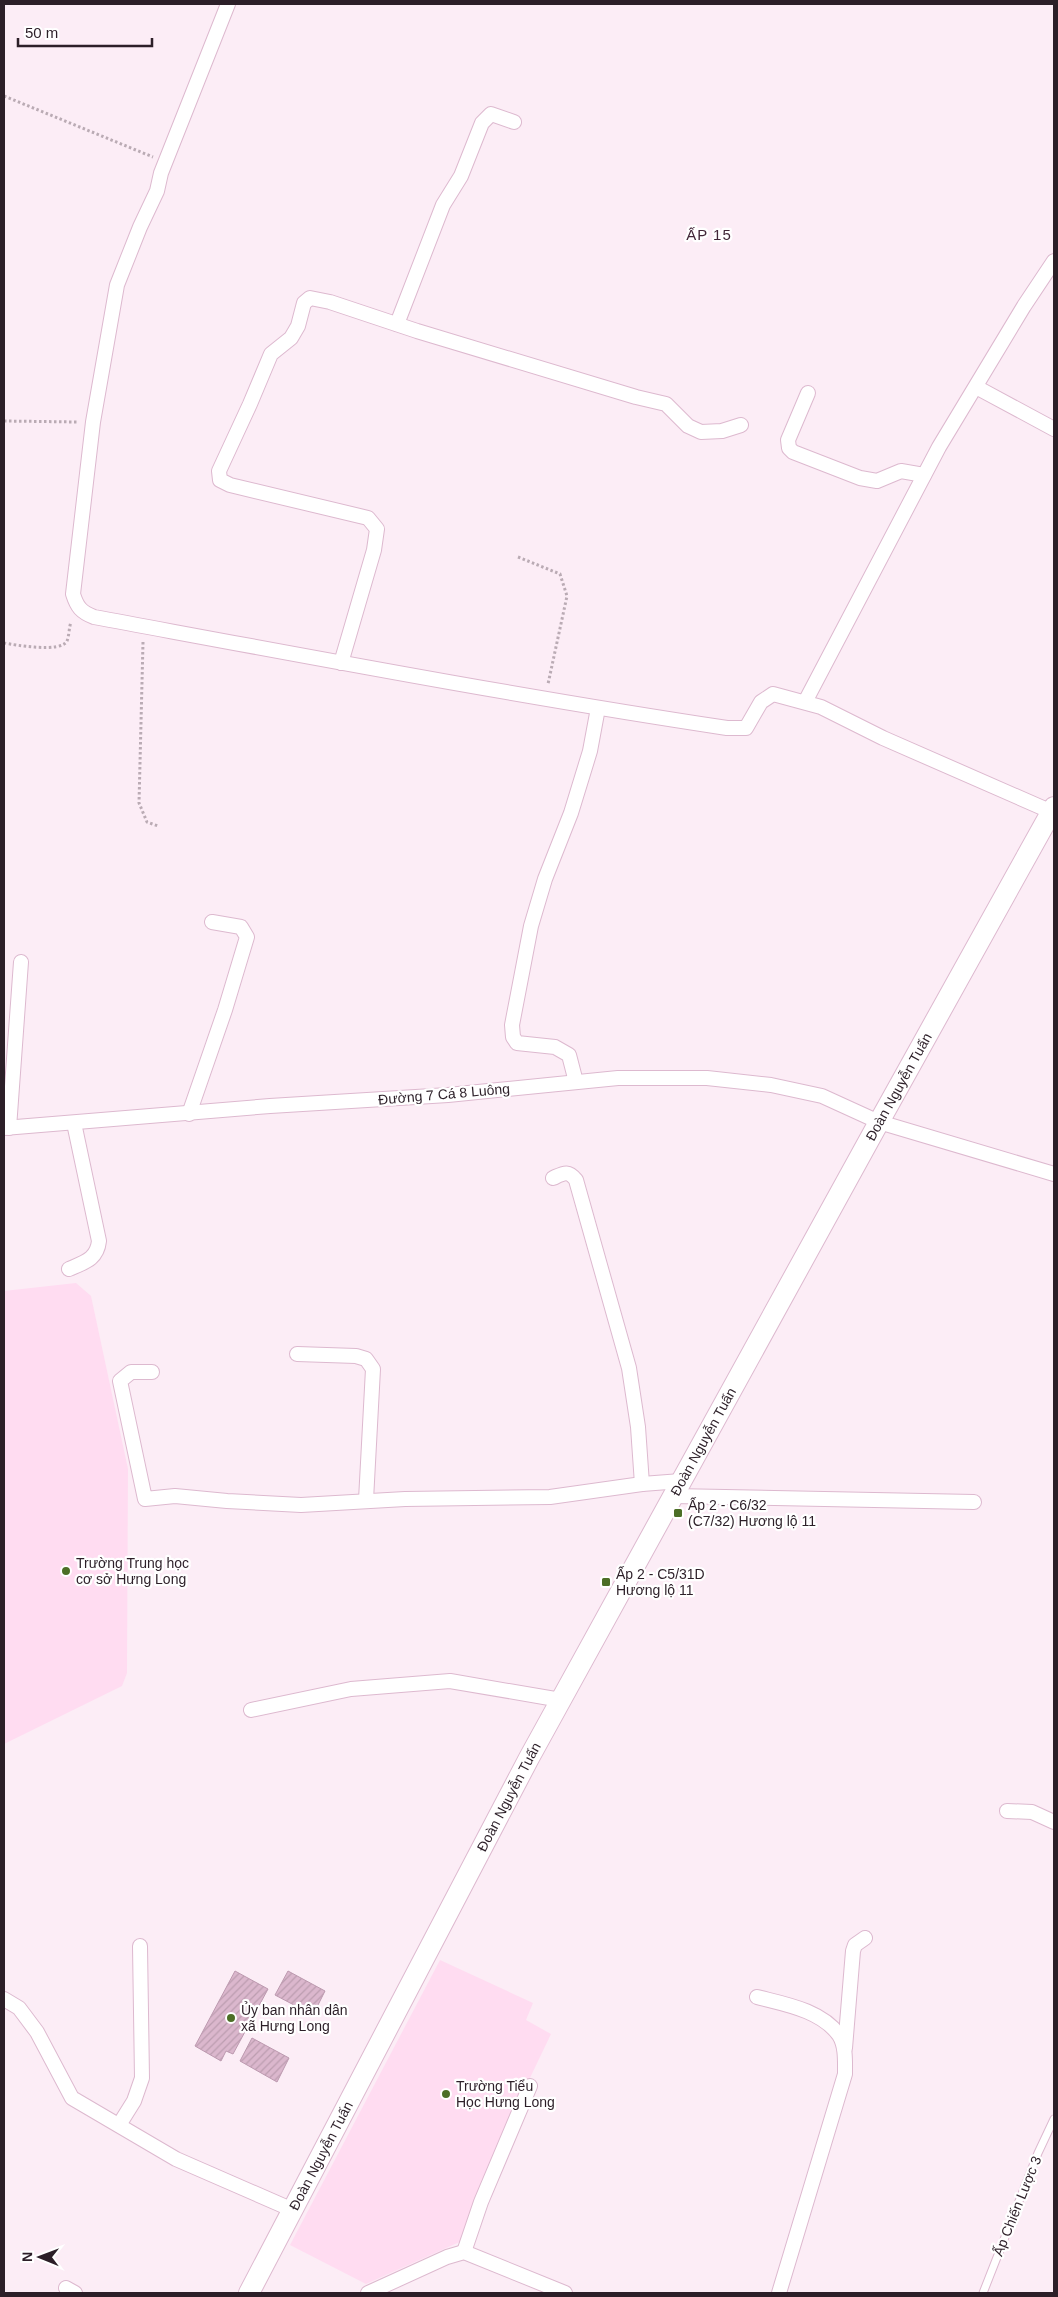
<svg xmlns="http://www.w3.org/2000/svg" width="1058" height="2297" font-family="Helvetica,sans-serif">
  <defs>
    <pattern id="building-hatch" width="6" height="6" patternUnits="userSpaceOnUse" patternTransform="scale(1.25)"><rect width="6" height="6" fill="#dbb7cd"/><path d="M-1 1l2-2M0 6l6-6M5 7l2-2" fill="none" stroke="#bc9db0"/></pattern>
  </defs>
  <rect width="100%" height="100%" fill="#fcedf6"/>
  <g fill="#ffdcf1">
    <path d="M76 1283 91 1296 128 1469 127 1673 122 1686 4 1744V1291Z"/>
    <path d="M440 1960 533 2003 526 2020 551 2034 493 2155 464 2240 366 2284 290 2245Z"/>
  </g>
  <g fill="url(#building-hatch)" stroke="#bc99af">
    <path d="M235 1971 268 1989 233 2054 226 2051 221 2061 195 2046Z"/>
    <path d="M288 1971 325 1991 313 2015 275 1995Z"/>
    <path d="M252 2038 289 2058 277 2082 240 2061Z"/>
  </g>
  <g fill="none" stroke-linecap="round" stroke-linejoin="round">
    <g stroke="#ddb9cf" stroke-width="9">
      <path id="service" d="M983 2293 1038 2153 1054 2119"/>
    </g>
    <g stroke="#ddb9cf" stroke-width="16">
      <g id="minor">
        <path d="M228 4 161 173 157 191 140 227 117 285 93 422 73 594C77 607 81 612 94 617 305 656 515 696 727 728H746L761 702 773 694 821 707 883 738 1052 812"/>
        <path d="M397 324 443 205 461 176 482 123 491 114 514 122"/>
        <path d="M976 387 1054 429"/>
        <path d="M808 393 788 440 789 448 793 452 860 478 877 481 901 471 924 475"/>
        <path d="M341 663 374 550 377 529 368 518 230 485 220 480 219 471 250 404 271 354 291 338 298 326 304 303 310 298 330 302 417 331 636 397 666 404 688 426 701 432 722 431 741 425"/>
        <path d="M805 702 939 447 1024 306 1054 261"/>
        <path d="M576 1082 569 1055 555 1047 517 1043 513 1037 512 1025 531 926 545 879 571 813 590 751 598 708"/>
        <path d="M189 1114 225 1010 247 937 241 927 212 922"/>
        <path d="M4 1128 270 1106 448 1095 618 1078H707L771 1085 822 1096 879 1122 1054 1174"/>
        <path d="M9 1128 21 962"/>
        <path d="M553 1178C564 1173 568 1170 576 1180L629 1368 638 1427 642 1484"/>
        <path d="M69 1269C85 1262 97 1259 99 1241L74 1123"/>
        <path d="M297 1354 356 1356 366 1359 373 1369 366 1500"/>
        <path d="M152 1372H131L120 1381 145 1499 175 1496 227 1501 301 1505 405 1499 550 1497 642 1484 681 1481"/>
        <path d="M673 1496 974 1502"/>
        <path d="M251 1710 351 1689 450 1681 561 1700"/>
        <path d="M1007 1811 1032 1812 1054 1822"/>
        <path d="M757 1997C784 2004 821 2010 839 2035 846 2046 845 2061 845 2074L779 2293"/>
        <path d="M4 1999 19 2008 37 2032 72 2098 176 2159 293 2210"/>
        <path d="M845 2048 853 1951 855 1945 865 1938"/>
        <path d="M119 2125 134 2101 142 2078 140 1946"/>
        <path d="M464 2252 481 2202 530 2086"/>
        <path d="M66 2288 75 2293"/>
        <path d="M368 2293 447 2257 464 2252 565 2293"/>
      </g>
    </g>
    <g stroke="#ddb9cf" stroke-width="22">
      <g id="secondary">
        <path id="s1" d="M249 2293 529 1758 879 1122 1054 807"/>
      </g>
    </g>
    <g stroke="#baabb4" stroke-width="3" stroke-dasharray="2.5 2.5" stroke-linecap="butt">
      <path d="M4 96 153 157"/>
      <path d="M4 421 78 422"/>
      <path d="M518 557 560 574 567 596 548 684"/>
      <path d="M143 642 139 803 147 822 158 826"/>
      <path d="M4 643C15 645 61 653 67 641 69 637 69 627 71 622"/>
    </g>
    <use href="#service" stroke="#fff" stroke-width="7"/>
    <use href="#minor" stroke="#fff" stroke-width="14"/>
    <use href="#secondary" stroke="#fff" stroke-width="20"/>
  </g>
  <g fill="#4c6e26" stroke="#fff" stroke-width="2">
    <rect x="673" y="1508" width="10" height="10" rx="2.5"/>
    <circle cx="66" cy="1571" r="5"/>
    <rect x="601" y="1577" width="10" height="10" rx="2.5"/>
    <circle cx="231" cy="2018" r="5"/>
    <circle cx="446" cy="2094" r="5"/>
  </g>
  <g text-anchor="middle" stroke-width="4.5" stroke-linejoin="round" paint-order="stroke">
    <g font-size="14" fill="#2c1f28" stroke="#fff">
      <text dy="5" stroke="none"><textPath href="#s1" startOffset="1370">Đoàn Nguyễn Tuấn</textPath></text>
      <text transform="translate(444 1094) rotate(-5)" y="5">Đường 7 Cá 8 Luông</text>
      <text dy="5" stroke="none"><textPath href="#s1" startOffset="965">Đoàn Nguyễn Tuấn</textPath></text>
      <text dy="5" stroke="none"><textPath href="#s1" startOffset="560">Đoàn Nguyễn Tuấn</textPath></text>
      <text dy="5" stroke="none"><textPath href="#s1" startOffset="155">Đoàn Nguyễn Tuấn</textPath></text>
      <text transform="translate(1017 2206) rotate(-68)" y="5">Ấp Chiến Lược 3</text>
    </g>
    <g font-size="14" fill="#2c1f28" stroke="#fff" text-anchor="start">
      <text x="688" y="1510">Ấp 2 - C6/32<tspan x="688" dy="16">(C7/32) Hương lộ 11</tspan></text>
      <text x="76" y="1568">Trường Trung học<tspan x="76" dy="16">cơ sở Hưng Long</tspan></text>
      <text x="616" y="1579">Ấp 2 - C5/31D<tspan x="616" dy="16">Hương lộ 11</tspan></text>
      <text x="241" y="2015">Ủy ban nhân dân<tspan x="241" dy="16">xã Hưng Long</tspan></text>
      <text x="456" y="2091">Trường Tiểu<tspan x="456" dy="16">Học Hưng Long</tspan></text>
    </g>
    <g font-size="15" letter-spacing="1" fill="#422638" stroke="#fff">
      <text x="709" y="240">ẤP 15</text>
    </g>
  </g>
  <rect width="1058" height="2297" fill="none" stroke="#2c1f28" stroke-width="10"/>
  <g transform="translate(40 2257) rotate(271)" stroke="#ffffff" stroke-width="4" paint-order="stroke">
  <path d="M0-4L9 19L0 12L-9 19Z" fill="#2c1f28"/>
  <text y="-8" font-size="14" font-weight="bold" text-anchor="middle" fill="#2c1f28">N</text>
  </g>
  <path d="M18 38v8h134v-8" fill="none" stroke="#2c1f28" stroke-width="2.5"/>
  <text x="25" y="38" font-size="15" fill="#2c1f28" stroke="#ffffff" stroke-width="4" paint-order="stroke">50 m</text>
</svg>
